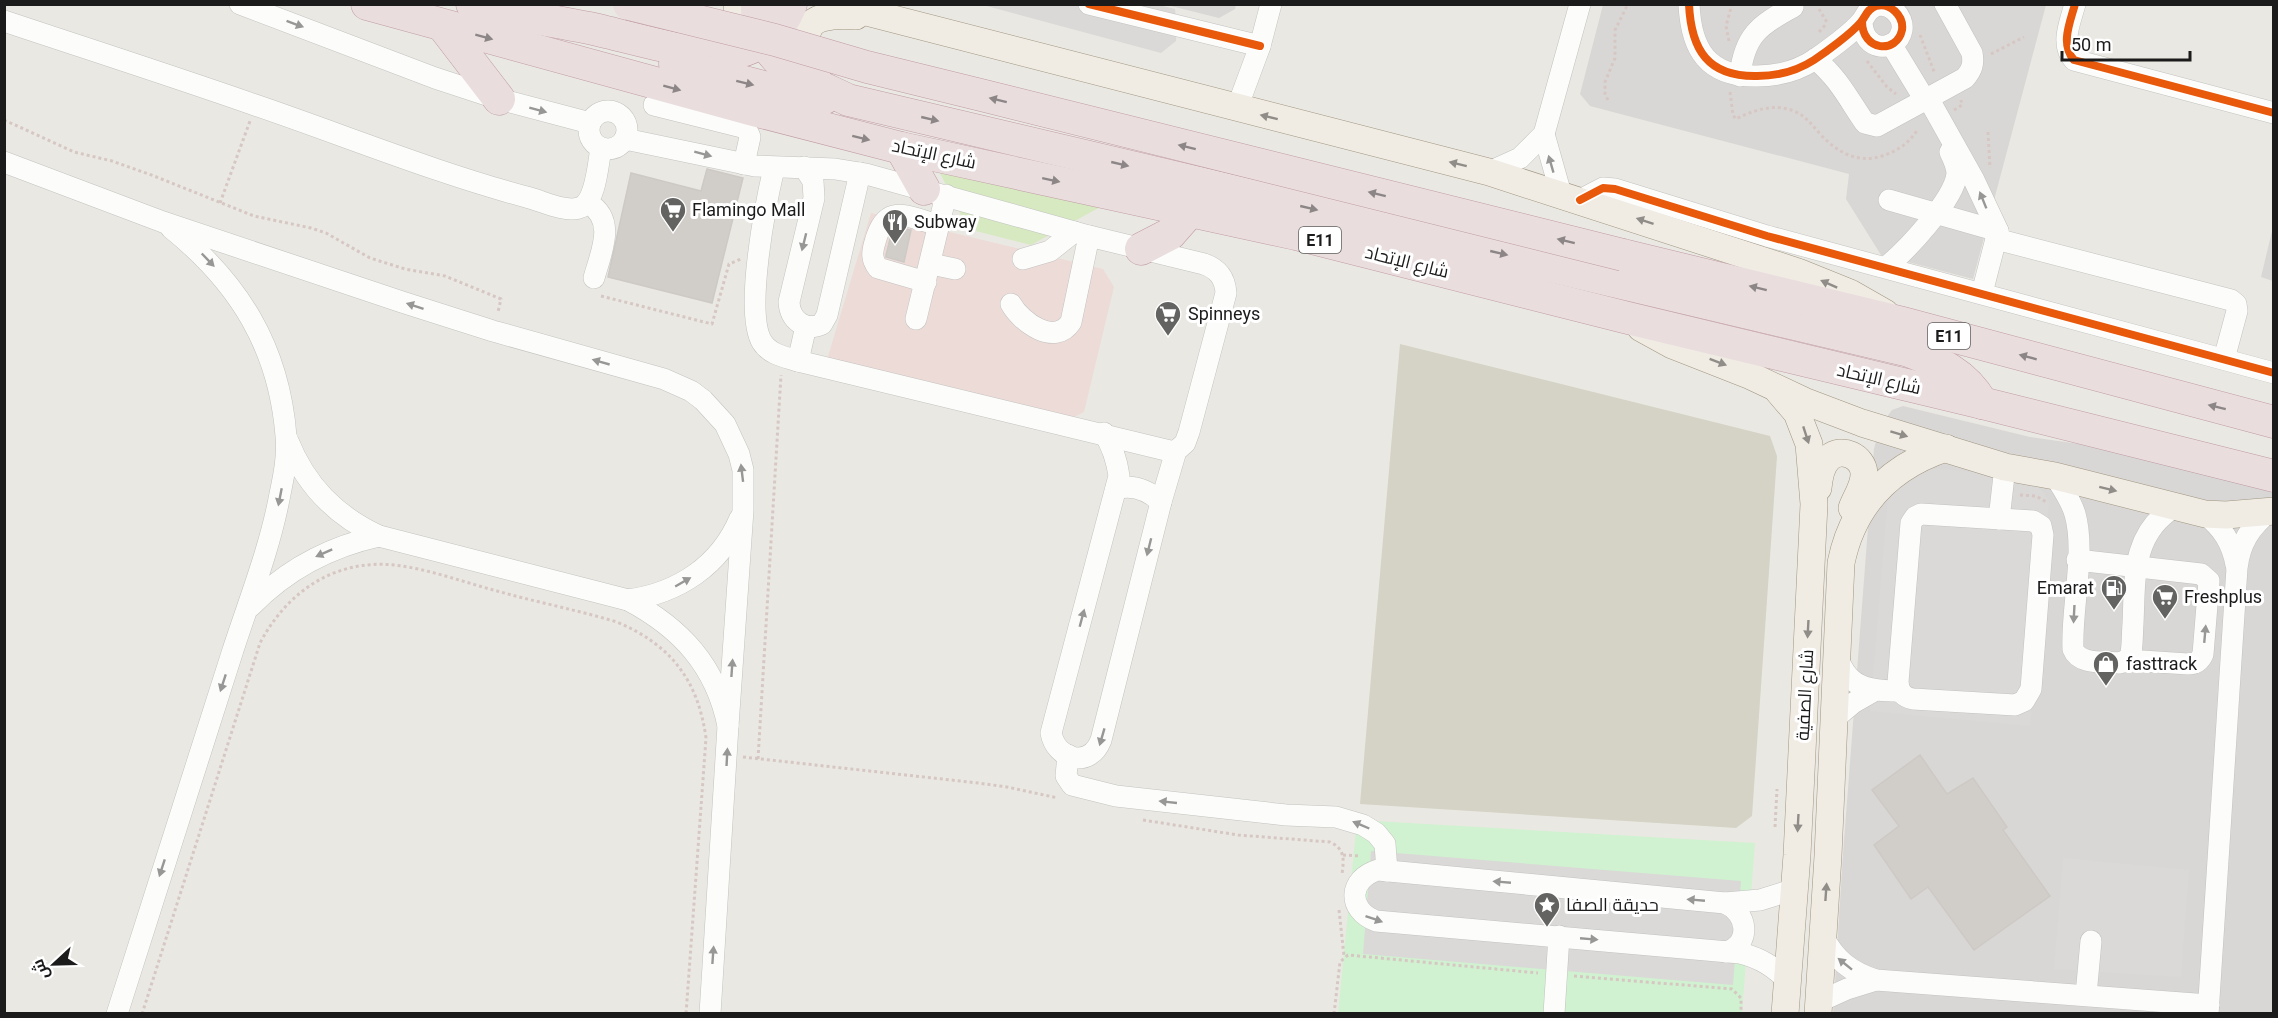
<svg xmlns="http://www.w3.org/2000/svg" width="2278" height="1018" font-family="Roboto,Cairo,sans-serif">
  <rect width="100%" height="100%" fill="#eae8e3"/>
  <g fill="#d9d7d5">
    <path d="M1603 5H2046L1973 279 1881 255 1846 199 1849 174 1590 106 1580 94Z"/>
    <path d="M2273 227V281L2261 277Z"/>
    <path d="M1903 406 2030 437 2121 450 2273 489V1013L1833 1014 1843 854 1874 449 1879 428 1892 410Z"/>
  </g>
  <path fill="#eddbd7" d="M871 213 1103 269 1114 287 1084 412 1068 420 827 360Z"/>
  <path fill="#d8d7d5" d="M1167 5H1236L1235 9 1219 18Z"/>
  <path fill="#d4d3c5" d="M1400 344 1770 436 1777 456 1752 816 1736 828 1360 804Z"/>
  <path fill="#d6e9c0" d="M936 165 1104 205 1031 245 968 229Z"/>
  <path fill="#d0f2d0" d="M1357 820 1755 843 1742 1013 1338 1014Z"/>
  <g fill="#dad9d7">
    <path d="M983 5H1159L1175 9 1177 27 1176 41 1161 53Z"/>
    <path d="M1907 466 2033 477 2049 501 2030 726 1870 711 1889 484Z"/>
    <path d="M1371 851 1741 881 1733 985 1363 954Z"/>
    <path d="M2063 858 2189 870 2181 977 2054 969Z"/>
  </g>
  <g fill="#d1ceca" stroke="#cdc9c5" stroke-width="1.5">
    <path d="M707 169 743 178 712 303 608 277 631 173 701 191Z"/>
    <path d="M900 228 911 230 904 262 886 257V255L891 235 894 230Z"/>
    <path d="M1920 755 1947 794 1973 778 2007 827 2003 830 2050 896 1974 950 1928 887 1911 899 1874 845 1899 826 1872 790Z"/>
  </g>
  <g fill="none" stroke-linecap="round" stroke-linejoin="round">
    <g stroke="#c2c2bf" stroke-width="22">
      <g id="minor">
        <path d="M240 4 435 78 499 99 590 123"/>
        <path d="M1089 4 1260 46"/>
        <path d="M1689 4C1691 50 1708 77 1757 76 1778 76 1797 71 1814 60 1826 52 1852 33 1861 22 1866 16 1867 9 1876 6 1890 2 1904 16 1902 30 1897 54 1862 52 1862 21"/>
        <path d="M2075 4C2070 23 2060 44 2074 60L2274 113"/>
        <path d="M4 21C88 49 172 76 255 105 346 136 436 173 530 198 544 202 564 212 579 208 596 203 598 164 601 148"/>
        <path d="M1891 44 1925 100"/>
        <path d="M1815 59C1838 77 1849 100 1865 123L1877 126 1965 78C1972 70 1974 64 1972 53L1945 4"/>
        <path d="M1740 76C1744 36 1759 25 1793 7"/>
        <path d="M1928 98 1974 180 1998 231 1982 293"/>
        <path d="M654 105 746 128 750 137 744 164"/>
        <path d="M1237 108 1260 46 1271 4"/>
        <circle cx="608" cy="130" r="19"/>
        <path d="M1544 134 1561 194"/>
        <path d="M625 139 755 166 835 169 866 174 1089 236 1204 264C1218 269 1225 278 1226 293L1189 432 1185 443 1176 451 1161 502 1101 740C1090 769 1056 760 1051 733L1119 476C1117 461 1112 446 1104 433"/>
        <path d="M4 162 163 222 402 302 493 331 664 379 691 391 703 400 725 424 739 454 743 470V510L728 726"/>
        <path d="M804 167 813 181 814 198 789 302C790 320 805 332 822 324L827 315 860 173"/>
        <path d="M774 168C766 202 744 312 762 342 770 355 786 357 798 361L1170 451H1176"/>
        <path d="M1489 172 1520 158 1544 134 1580 4"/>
        <path d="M1580 200 1603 188 1615 189 1767 236 2274 373"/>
        <path d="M1889 200 1998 231"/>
        <path d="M588 203C617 220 601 252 594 278"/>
        <path d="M1996 239 2231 300 2236 304 2237 311 2224 359"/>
        <path d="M1023 259 1050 251 1074 232"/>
        <path d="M931 264 955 269"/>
        <path d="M1886 267C1906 251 1954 200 1957 174 1957 166 1954 160 1950 152"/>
        <path d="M926 282 878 268C871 259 872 252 875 242 886 201 907 217 939 225"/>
        <path d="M1011 304C1021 322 1055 347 1071 322L1089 236"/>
        <path d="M916 319 946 195"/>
        <path d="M798 361 806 326"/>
        <path d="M288 441C306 486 336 516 379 536L628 600C681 628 716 666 728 726L710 1014"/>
        <path d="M2055 476C2062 488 2071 500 2075 514 2086 553 2071 608 2073 649 2079 665 2104 661 2119 663L2123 662 2130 657C2133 647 2132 635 2133 624 2135 580 2131 533 2175 507"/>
        <path d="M1116 489C1133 484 1148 490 1161 502"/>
        <path d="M1921 514 2033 521 2041 526 2043 535 2031 689 2024 701 2015 705 1913 699C1903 697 1899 692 1898 682L1911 523 1915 517Z"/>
        <path d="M2205 514C2222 528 2232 542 2236 565"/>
        <path d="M1999 519 2005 467"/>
        <path d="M2077 560 2201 574 2209 581 2203 654C2200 661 2196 664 2188 664L2127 660"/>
        <path d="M628 600C678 593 720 566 740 518"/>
        <path d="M251 606C287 569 329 547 379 536"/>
        <path d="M1836 652C1846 688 1868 691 1900 691"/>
        <path d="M1834 719 1853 703 1874 691"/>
        <path d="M1068 755 1066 776 1072 785 1116 796 1286 815 1336 817 1363 825 1376 833 1385 844 1387 871"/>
        <path d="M1725 903C1748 913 1752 944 1726 952"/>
        <path d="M1823 936C1835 960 1851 972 1876 980L2209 1005"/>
        <path d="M1787 980C1773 966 1760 958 1740 953L1376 921C1347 910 1348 879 1378 870L1725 903 1760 900 1795 889"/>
        <path d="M2086 995 2091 941"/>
        <path d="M1818 1002 1847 989 1876 980"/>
        <path d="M117 1014C155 892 194 771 233 650 250 598 270 548 280 494 284 475 288 455 286 436 279 347 239 283 171 228"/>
        <path d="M1554 1014 1559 936"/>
        <path d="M2208 1014 2237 568C2240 543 2250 527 2270 511"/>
      </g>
    </g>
    <g stroke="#a09681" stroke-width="28">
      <g id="major">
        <path d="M835 4 1489 172 1798 272 1850 293 1885 313"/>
        <path d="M717 41C733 33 738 21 737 4"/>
        <path d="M818 67C807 53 798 25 822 18 833 15 845 15 856 16"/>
        <path d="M1641 328 1672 345 1751 376 1804 401 1862 423 2005 467 2055 476 2205 514 2226 515 2274 511"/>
        <path d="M1779 392 1797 413 1809 444 1814 504 1797 855 1785 1014"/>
        <path d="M1818 488C1819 478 1821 465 1829 458 1842 446 1863 457 1864 473 1865 485 1856 497 1852 508"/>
        <path d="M1818 1014 1828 856 1841 563C1853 504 1889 467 1946 448"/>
      </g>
    </g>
    <g stroke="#c09ba4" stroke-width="33">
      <g id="highway">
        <path d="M367 4 750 109 901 148 1296 234 1628 318 1982 403 2274 476"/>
        <path d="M472 4C511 15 550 20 589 28 627 36 699 59 734 53 761 48 782 29 791 4"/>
        <path d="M757 4C756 64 803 78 848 100L1909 351C1940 363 1965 373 1982 403"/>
        <path d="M443 26 499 99"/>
        <path d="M675 64 783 92 825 98"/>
        <path d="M901 148 924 189"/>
        <path d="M1141 249 1170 234 1192 209"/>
        <path d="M1623 255 1899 322 2274 422"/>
      </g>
    </g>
    <g stroke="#d6c7c3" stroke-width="3" stroke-dasharray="3 3" stroke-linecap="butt">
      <path d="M1819 9 1828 24"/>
      <path d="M1819 32 1827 23"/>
      <path d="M1920 35 1935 74"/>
      <path d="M1729 41 1726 26 1732 4"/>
      <path d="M1991 54 2024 37"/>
      <path d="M1867 61 1887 87 1896 94"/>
      <path d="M1730 92 1733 115 1736 119C1754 110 1774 103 1794 111 1806 116 1812 125 1821 135 1837 152 1858 164 1882 156 1898 151 1909 143 1918 129"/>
      <path d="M1608 100 1605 94V82L1615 58V30L1628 4"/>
      <path d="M1954 110 1962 105 1961 100"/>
      <path d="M4 120 74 152 112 161 154 176 254 216 311 228 326 233 370 258 405 269 445 276 501 299 498 312"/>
      <path d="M1988 132 1990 168"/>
      <path d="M220 203 250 121"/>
      <path d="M601 296 712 324 729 264 741 259"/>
      <path d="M2020 495 2036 496 2048 503"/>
      <path d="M743 757 978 783 1007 787 1058 798"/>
      <path d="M758 759 781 375"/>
      <path d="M1143 820 1238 835 1330 842C1345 849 1344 859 1342 874"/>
      <path d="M1775 827 1777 789"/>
      <path d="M1343 855 1361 856"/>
      <path d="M1339 910 1344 956"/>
      <path d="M1574 976 1732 989 1741 998V1014"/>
      <path d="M142 1014 260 643C287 592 334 559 394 565 429 569 463 582 497 591 536 602 577 610 617 622 671 645 698 680 706 738L686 1014"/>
      <path d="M1334 1014 1340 962 1348 955 1538 973"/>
    </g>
    <use href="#minor" stroke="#fcfcfb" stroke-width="21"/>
    <use href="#major" stroke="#f0ebe3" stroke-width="27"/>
    <use href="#highway" stroke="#e9ddde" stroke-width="32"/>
    <g stroke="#c09ba4" stroke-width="33" stroke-linecap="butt">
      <path id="highway-bridge" d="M629 4 775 40 867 67 985 96 1623 255"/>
    </g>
    <use href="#highway-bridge" stroke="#e9ddde" stroke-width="32"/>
    <g stroke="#fff" stroke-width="11">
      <g id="cycleway">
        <path d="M1089 4 1260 46"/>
        <path d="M1689 4C1691 50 1708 77 1757 76 1778 76 1797 71 1814 60 1826 52 1852 33 1861 22 1866 16 1867 9 1876 6 1890 2 1904 16 1902 30 1897 54 1862 52 1862 21"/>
        <path d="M2075 4C2070 23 2060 44 2074 60L2274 113"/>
        <path d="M1580 200 1603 188 1615 189 1767 236 2274 373"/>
      </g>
    </g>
    <use href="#cycleway" stroke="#e8590c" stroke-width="8"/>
  </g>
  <defs><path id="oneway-solid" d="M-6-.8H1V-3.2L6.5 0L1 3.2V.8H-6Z" transform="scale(1.5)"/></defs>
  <g fill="#979796">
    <use href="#oneway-solid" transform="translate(295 24) rotate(20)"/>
    <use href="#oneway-solid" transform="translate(538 110) rotate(15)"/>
    <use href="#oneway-solid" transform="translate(703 154) rotate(15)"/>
    <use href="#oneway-solid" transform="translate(1551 164) rotate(-106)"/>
    <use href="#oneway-solid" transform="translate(1983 200) rotate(-112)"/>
    <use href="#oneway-solid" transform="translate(804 242) rotate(104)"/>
    <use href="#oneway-solid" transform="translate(208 260) rotate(46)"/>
    <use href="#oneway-solid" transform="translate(415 306) rotate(-162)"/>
    <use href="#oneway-solid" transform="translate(601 362) rotate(-164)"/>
    <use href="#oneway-solid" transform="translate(742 473) rotate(-97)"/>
    <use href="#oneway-solid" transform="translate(280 497) rotate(101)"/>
    <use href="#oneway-solid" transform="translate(1149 547) rotate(104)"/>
    <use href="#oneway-solid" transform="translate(324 553) rotate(156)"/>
    <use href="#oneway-solid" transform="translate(683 582) rotate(-30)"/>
    <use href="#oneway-solid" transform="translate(2074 614) rotate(93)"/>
    <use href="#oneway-solid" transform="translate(1082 618) rotate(-75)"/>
    <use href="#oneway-solid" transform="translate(2205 634) rotate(-85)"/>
    <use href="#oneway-solid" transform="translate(732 668) rotate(-86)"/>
    <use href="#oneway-solid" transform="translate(223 683) rotate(108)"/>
    <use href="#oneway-solid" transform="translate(1102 737) rotate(106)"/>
    <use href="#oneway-solid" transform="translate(727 757) rotate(-87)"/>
    <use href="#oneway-solid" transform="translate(1168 802) rotate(-174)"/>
    <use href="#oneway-solid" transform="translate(1361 825) rotate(-157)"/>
    <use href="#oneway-solid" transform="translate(162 868) rotate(108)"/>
    <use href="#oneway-solid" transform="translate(1502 882) rotate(-175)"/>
    <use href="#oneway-solid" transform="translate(1696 900) rotate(-175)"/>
    <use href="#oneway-solid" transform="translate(1374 919) rotate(19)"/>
    <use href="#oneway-solid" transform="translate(1589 939) rotate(5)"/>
    <use href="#oneway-solid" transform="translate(713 955) rotate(-86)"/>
    <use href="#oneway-solid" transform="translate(1845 964) rotate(-141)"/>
  </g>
  <g fill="#8c8686">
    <use href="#oneway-solid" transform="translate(484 37) rotate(15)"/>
    <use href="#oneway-solid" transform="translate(745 83) rotate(14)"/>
    <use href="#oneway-solid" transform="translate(672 88) rotate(15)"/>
    <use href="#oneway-solid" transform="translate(998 100) rotate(-166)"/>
    <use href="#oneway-solid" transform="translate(930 119) rotate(13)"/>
    <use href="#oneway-solid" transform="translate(861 138) rotate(14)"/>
    <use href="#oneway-solid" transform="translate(1187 147) rotate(-166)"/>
    <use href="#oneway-solid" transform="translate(1120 164) rotate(13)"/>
    <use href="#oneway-solid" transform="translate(1051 180) rotate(12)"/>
    <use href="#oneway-solid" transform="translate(1377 194) rotate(-166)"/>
    <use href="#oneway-solid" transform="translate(1309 208) rotate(13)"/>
    <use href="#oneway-solid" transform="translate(1566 241) rotate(-166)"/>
    <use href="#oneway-solid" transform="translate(1499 253) rotate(13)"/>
    <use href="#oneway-solid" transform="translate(1758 288) rotate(-166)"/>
    <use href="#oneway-solid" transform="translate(2028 357) rotate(-165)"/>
    <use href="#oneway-solid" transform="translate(2217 407) rotate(-166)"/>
  </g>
  <g fill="#908d89">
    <use href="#oneway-solid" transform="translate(1269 117) rotate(-166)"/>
    <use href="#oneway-solid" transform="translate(1458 164) rotate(-166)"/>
    <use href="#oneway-solid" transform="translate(1645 221) rotate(-162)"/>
    <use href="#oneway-solid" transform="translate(1829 284) rotate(-156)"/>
    <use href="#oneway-solid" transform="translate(1718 362) rotate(21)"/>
    <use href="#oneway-solid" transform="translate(1899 434) rotate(17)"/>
    <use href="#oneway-solid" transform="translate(1806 435) rotate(72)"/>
    <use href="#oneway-solid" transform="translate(2108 489) rotate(14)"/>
    <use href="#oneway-solid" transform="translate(1808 629) rotate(93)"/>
    <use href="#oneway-solid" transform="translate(1798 823) rotate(93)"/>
    <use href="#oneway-solid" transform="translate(1826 892) rotate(-86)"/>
  </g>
  <defs>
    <g id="supermarket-pin" transform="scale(1.35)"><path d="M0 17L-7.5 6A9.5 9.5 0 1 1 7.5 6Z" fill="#636361" stroke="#fff"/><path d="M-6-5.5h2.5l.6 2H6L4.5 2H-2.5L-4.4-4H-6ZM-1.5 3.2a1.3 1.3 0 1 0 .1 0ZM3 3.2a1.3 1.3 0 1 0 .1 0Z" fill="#fff"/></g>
    <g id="restaurant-pin" transform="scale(1.35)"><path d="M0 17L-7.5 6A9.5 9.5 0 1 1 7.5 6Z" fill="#636361" stroke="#fff"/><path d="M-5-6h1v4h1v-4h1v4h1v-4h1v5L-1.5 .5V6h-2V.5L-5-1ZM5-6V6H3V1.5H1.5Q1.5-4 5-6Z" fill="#fff"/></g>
    <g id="fuel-pin" transform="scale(1.35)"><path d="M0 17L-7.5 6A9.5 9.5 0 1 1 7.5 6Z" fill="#636361" stroke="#fff"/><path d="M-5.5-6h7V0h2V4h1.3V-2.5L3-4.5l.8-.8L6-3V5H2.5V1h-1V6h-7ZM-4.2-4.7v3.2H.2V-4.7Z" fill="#fff"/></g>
    <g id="shop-pin" transform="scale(1.35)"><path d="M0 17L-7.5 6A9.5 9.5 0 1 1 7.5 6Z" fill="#636361" stroke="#fff"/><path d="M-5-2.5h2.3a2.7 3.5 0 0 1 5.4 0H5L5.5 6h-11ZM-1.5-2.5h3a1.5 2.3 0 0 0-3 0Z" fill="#fff"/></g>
    <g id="sight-pin" transform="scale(1.35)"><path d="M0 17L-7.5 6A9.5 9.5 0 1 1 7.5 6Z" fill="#636361" stroke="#fff"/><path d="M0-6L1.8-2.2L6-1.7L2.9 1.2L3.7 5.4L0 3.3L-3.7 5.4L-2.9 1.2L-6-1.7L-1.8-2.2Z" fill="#fff"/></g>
  </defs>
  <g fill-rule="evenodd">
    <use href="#supermarket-pin" x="673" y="210"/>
    <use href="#restaurant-pin" x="895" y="222"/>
    <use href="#supermarket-pin" x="1168" y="314"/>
    <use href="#fuel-pin" x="2114" y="588"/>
    <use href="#supermarket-pin" x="2165" y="597"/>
    <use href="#shop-pin" x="2106" y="664"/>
    <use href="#sight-pin" x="1547" y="905"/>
  </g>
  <g text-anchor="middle" stroke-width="6" stroke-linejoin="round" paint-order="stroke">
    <g fill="#fff" stroke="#5f5f5f" stroke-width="1.5">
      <rect x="1299" y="227" width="42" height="26" rx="4.5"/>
      <rect x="1928" y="323" width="42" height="26" rx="4.5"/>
    </g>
    <g font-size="16" font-weight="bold" fill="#1b1b1b">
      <text x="1320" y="246">E11</text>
      <text x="1949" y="342">E11</text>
    </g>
    <g font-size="18" fill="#1b1b1b" stroke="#fff">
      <text transform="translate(934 154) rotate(12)" y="6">شارع الإتحاد</text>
      <text transform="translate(1407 262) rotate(14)" y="6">شارع الإتحاد</text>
      <text transform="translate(1879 379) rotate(13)" y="6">شارع الإتحاد</text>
      <text transform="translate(1805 695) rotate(-87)" y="6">شارع الصفية</text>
    </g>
    <g font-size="18" fill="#1b1b1b" stroke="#fff" text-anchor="start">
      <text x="692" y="216">Flamingo Mall</text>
      <text x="914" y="228">Subway</text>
      <text x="1188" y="320">Spinneys</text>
      <text x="2094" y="594" text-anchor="end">Emarat</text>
      <text x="2184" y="603">Freshplus</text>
      <text x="2126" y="670">fasttrack</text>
      <text x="1566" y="911">حديقة الصفا</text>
    </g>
  </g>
  <rect width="2278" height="1018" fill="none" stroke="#1b1b1b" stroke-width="12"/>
  <g transform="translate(54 964) rotate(248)" stroke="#ffffff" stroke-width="4.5" paint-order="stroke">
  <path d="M0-4.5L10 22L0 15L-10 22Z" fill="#1b1b1b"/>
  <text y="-9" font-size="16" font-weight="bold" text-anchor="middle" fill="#1b1b1b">ش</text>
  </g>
  <path d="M2062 51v9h128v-9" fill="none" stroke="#1b1b1b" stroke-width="3"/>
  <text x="2071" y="51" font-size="18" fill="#1b1b1b" stroke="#ffffff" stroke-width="4.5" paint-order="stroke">50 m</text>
</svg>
